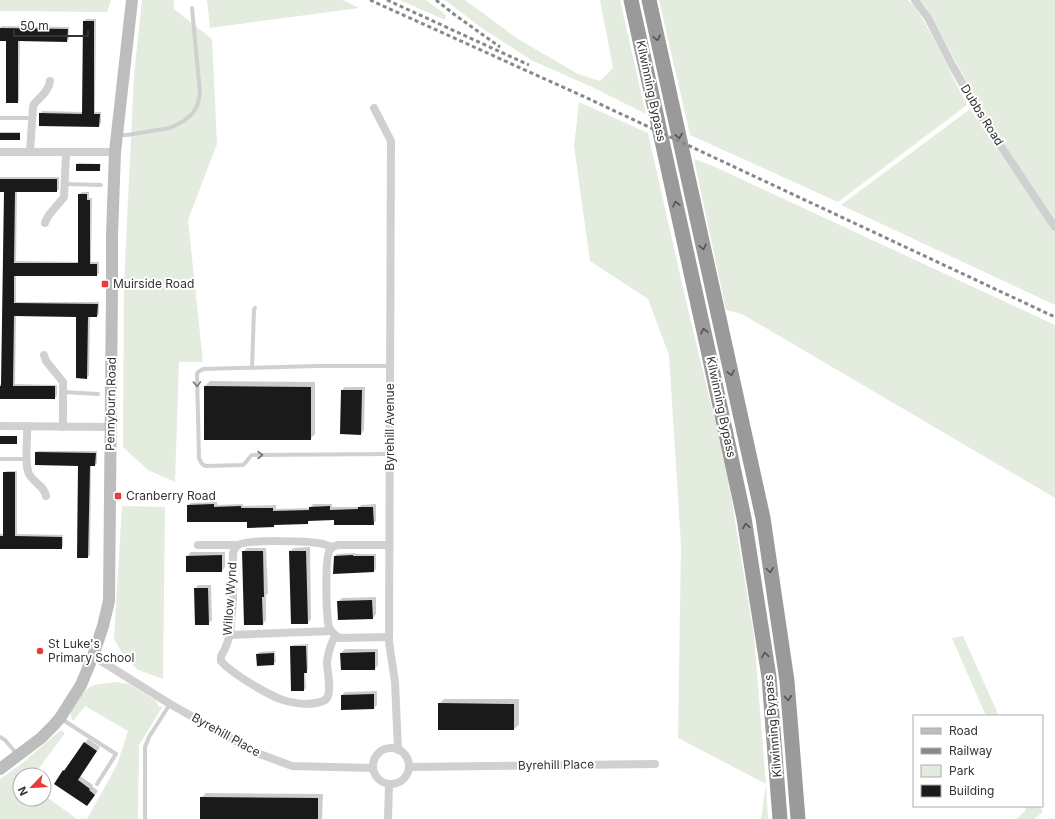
<svg xmlns="http://www.w3.org/2000/svg" width="1055" height="819" font-family="Inter,sans-serif">
  <rect width="100%" height="100%" fill="#fff"/>
  <g fill="#e4ecdf">
    <path d="M0 0H111L107 12 0 11Z"/>
    <path d="M142 0H174V9L212 39 217 144 188 220 203 362H179L175 482 148 470 123 447 124 284 134 75Z"/>
    <path d="M207 0H343L359 8 210 28Z"/>
    <path d="M400 0H426L446 15 445 20Z"/>
    <path d="M445 0H465L518 39 578 74 600 81 613 68 600 0H620L646 114 592 87 533 61 483 29Z"/>
    <path d="M659 0H908L915 6 934 39 967 105 838 202 690 135Z"/>
    <path d="M920 0H1055V219L988 121 926 7Z"/>
    <path d="M579 102 648 133 686 301 726 466 754 636 766 784 768 819H761L766 784 678 738 681 545 669 355 648 299 590 261 574 146Z"/>
    <path d="M970 109 1055 233V305L841 205Z"/>
    <path d="M694 159 711 165 1055 325V498L742 314 726 310Z"/>
    <path d="M122 506 165 507 163 679 138 670 124 656 114 639Z"/>
    <path d="M963 636 999 716H986L952 638Z"/>
    <path d="M115 682 129 684 156 701 159 707 163 706 139 745 138 819H87L117 765 128 731 85 706 73 721C72 719 70 716 71 712 71 707 84 690 90 687 94 684 109 683 115 682Z"/>
    <path d="M61 730 65 733 34 775H20V799H44V795L77 819H0V779L20 765Z"/>
    <path d="M1025 806H1040L1043 812 1034 819H1016L1026 810Z"/>
  </g>
  <g fill="#0003">
    <path d="M86 19H96L95 112H101V123L99 126 40 114 42 111 83 112 84 21Z"/>
    <path d="M2 26 69 27V39L67 41 20 40 19 100 17 102 7 40H0V28Z"/>
    <path d="M0 132H20V138L19 139H0Z"/>
    <path d="M78 163 101 164 100 170 77 164Z"/>
    <path d="M0 177H59V189L57 191H17L16 261 79 262V194L82 192H89V198H92L91 262H99V273L97 275H16V302H99V314L97 316H90L89 375 87 378H77V316L16 315 15 384 57 385V396L55 398H0V384H3L5 191H0Z"/>
    <path d="M210 381 315 382V434L310 439 205 386Z"/>
    <path d="M345 387H365L364 430 361 434 342 390Z"/>
    <path d="M38 451H97V463L95 465H91L90 555 88 557 79 465 36 453Z"/>
    <path d="M7 471H17V534L63 535V546L61 548H0V534H4V473Z"/>
    <path d="M217 502V505L243 504V506L276 505V509L310 508 313 504H332V507H360L361 505 376 504V521L373 524 335 519 310 520 307 523 276 524 273 526 188 505 191 503Z"/>
    <path d="M310 547 311 619 308 623 290 551 294 548Z"/>
    <path d="M247 548H266L268 593 266 595V620L263 624 243 552Z"/>
    <path d="M191 552H225V567L222 571 187 556Z"/>
    <path d="M355 553V554H376V569L374 571 335 556 337 554Z"/>
    <path d="M198 585H211L212 620 208 624 195 589Z"/>
    <path d="M376 597V614L373 618 338 602 342 598Z"/>
    <path d="M308 644V669L305 672 306 688 304 690 291 647 293 645Z"/>
    <path d="M345 649H378V665L375 669 341 653Z"/>
    <path d="M275 651 276 662 273 664 257 654 260 652Z"/>
    <path d="M377 691V705L374 708 342 695 345 692Z"/>
    <path d="M444 699H519V725L514 729 439 704Z"/>
    <path d="M88 739 100 747 80 776 93 785 92 786 98 791 87 805 55 783 64 770Z"/>
    <path d="M206 793 323 794 322 819H201V798Z"/>
  </g>
  <g fill="#1a1a1a">
    <path d="M83 21H94V114H100L99 127 39 126V113L82 114Z"/>
    <path d="M0 28 68 29 67 42 18 41V103H6V41H0Z"/>
    <rect x="0" y="133" width="20" height="7"/>
    <rect x="76" y="164" width="24" height="7"/>
    <path d="M0 179H57V192H15L14 263H78V194H87V200H90V264H97V276H14V303L98 304 97 317H88L87 379 76 378V317L14 316 13 386H55V399H0V386H1L4 192H0Z"/>
    <path d="M204 386 311 387V440H204Z"/>
    <path d="M341 390H362L361 435 340 434Z"/>
    <rect x="0" y="436" width="17" height="8"/>
    <path d="M35 452 96 453 95 466H90L88 558H77L78 466 35 465Z"/>
    <path d="M3 472H15V536L62 537V549H0V536H3Z"/>
    <path d="M214 504V507L241 506V508H273V511L309 510V507L330 506V510L358 509V507H373L374 525H334V520L308 521V524L274 525V527L247 528V522H187V505Z"/>
    <path d="M242 551H263L264 597H262L263 625H244Z"/>
    <path d="M289 551H306L308 624H291Z"/>
    <path d="M222 555V572H186V556Z"/>
    <path d="M353 555V556H374V572L333 574 334 556Z"/>
    <path d="M194 588H208L209 625H195Z"/>
    <path d="M372 600 373 619 338 620 337 601Z"/>
    <path d="M290 646H306L307 673H304V691H291Z"/>
    <path d="M375 652V670H341L340 653Z"/>
    <path d="M274 653V665L257 666 256 654Z"/>
    <path d="M374 694V709L341 710V695Z"/>
    <path d="M438 703 514 704V730H438Z"/>
    <path d="M84 742 97 751 78 780 90 789 89 790 95 795 87 806 54 784 63 770 64 771Z"/>
    <path d="M200 797 318 798V819H200Z"/>
  </g>
  <g fill="none" stroke-linecap="round" stroke-linejoin="round">
    <g stroke="#d0d0d0" stroke-width="4">
      <path d="M0 118H32"/>
      <path d="M119 135H127L170 128 184 121 192 114 197 106 200 94 199 82 192 8"/>
      <path d="M65 184 101 185"/>
      <path d="M252 368 254 310 255 308"/>
      <path d="M63 392 98 394"/>
      <path d="M390 454 252 455C248 458 247 462 243 465L206 466C202 465 201 463 199 458L197 374 198 372 203 369 318 366H390"/>
      <path d="M0 459H27"/>
      <path d="M60 718 116 754 97 784"/>
      <path d="M0 737 5 740 17 754"/>
      <path d="M145 819V747L149 737 170 704"/>
    </g>
    <g stroke="#d0d0d0" stroke-width="8">
      <path d="M915 0 928 18 952 65 982 118 1055 227"/>
      <path d="M374 108 391 141 389 642 395 682 398 750"/>
      <path d="M0 152H115"/>
      <path d="M30 152 33 107 34 104C40 97 49 91 50 81"/>
      <path d="M45 223 46 220 49 215 64 197 66 153"/>
      <path d="M44 355 46 361 63 382V427"/>
      <path d="M0 426 111 427"/>
      <path d="M27 426C28 439 24 463 29 474 33 482 45 487 46 496"/>
      <path d="M198 545H238"/>
      <path d="M332 547C329 546 326 545 323 544 311 541 247 539 238 545 235 547 234 550 233 553V599L230 635 225 649 221 656V661C231 673 268 695 283 700 293 703 306 705 316 703 320 702 324 702 327 698 332 690 327 671 327 662 328 652 331 644 335 636"/>
      <path d="M230 635 331 631"/>
      <path d="M389 637 339 638C335 635 331 632 329 627 326 617 325 561 329 552 330 547 334 546 338 545H389"/>
      <path d="M93 656 170 704 257 753 292 766 372 768"/>
      <circle cx="391" cy="766" r="18"/>
      <path d="M409 767 655 764"/>
      <path d="M388 819 389 785"/>
    </g>
    <path stroke="#bdbdbd" stroke-width="12" d="M0 769 41 738 53 726 60 718 81 685 93 656 103 626 109 601 112 289V235L115 152 132 0"/>
    <g stroke="#9a9a9a" stroke-width="15">
      <path d="M631 0 708 350 744 518 769 677 780 819"/>
      <path d="M649 0 763 518 787 681 798 819"/>
    </g>
    <g stroke="#888" stroke-width="3" stroke-dasharray="4 3" stroke-linecap="butt">
      <path d="M370 0 587 98 1055 317"/>
      <path d="M387 0 529 65"/>
      <path d="M436 0 455 15 500 47"/>
    </g>
  </g>
  <defs><path id="oneway-chevron" d="M-2-3.5L2.5 0L-2 3.5" fill="none" stroke-width="1.6" stroke-linecap="round" stroke-linejoin="round"/></defs>
  <g stroke="#525252">
    <use href="#oneway-chevron" transform="translate(657 38) rotate(78)"/>
    <use href="#oneway-chevron" transform="translate(679 136) rotate(78)"/>
    <use href="#oneway-chevron" transform="translate(676 204) rotate(-103)"/>
    <use href="#oneway-chevron" transform="translate(703 247) rotate(77)"/>
    <use href="#oneway-chevron" transform="translate(704 331) rotate(-103)"/>
    <use href="#oneway-chevron" transform="translate(731 373) rotate(78)"/>
    <use href="#oneway-chevron" transform="translate(746 526) rotate(-99)"/>
    <use href="#oneway-chevron" transform="translate(770 570) rotate(82)"/>
    <use href="#oneway-chevron" transform="translate(765 655) rotate(-99)"/>
    <use href="#oneway-chevron" transform="translate(788 698) rotate(85)"/>
  </g>
  <g stroke="#7a7a7a">
    <use href="#oneway-chevron" transform="translate(197 384) rotate(88)"/>
    <use href="#oneway-chevron" transform="translate(260 455)"/>
  </g>
  <g fill="#e73c38" stroke="#fff" stroke-width="1.5">
    <rect x="101" y="280" width="8" height="8" rx="2"/>
    <rect x="114" y="492" width="8" height="8" rx="2"/>
    <circle cx="40" cy="651" r="4"/>
  </g>
  <g text-anchor="middle" stroke-width="4" stroke-linejoin="round" paint-order="stroke">
    <g font-size="12" fill="#333" stroke="#fff">
      <text transform="translate(651 91) rotate(78)" y="4">Kilwinning Bypass</text>
      <text transform="translate(982 115) rotate(58)" y="4">Dubbs Road</text>
      <text transform="translate(111 404) rotate(-89)" y="4">Pennyburn Road</text>
      <text transform="translate(721 407) rotate(78)" y="4">Kilwinning Bypass</text>
      <text transform="translate(390 427) rotate(-90)" y="4">Byrehill Avenue</text>
      <text transform="translate(230 599) rotate(-86)" y="4">Willow Wynd</text>
      <text transform="translate(773 726) rotate(-95)" y="4">Kilwinning Bypass</text>
      <text transform="translate(226 735) rotate(29)" y="4">Byrehill Place</text>
      <text transform="translate(556 765) rotate(-1)" y="4">Byrehill Place</text>
    </g>
    <g font-size="12" fill="#333" stroke="#fff" text-anchor="start">
      <text x="113" y="288">Muirside Road</text>
      <text x="126" y="500">Cranberry Road</text>
      <text x="48" y="648">St Luke's<tspan x="48" dy="14">Primary School</tspan></text>
    </g>
  </g>
  <rect x="913" y="715" width="130" height="92" fill="#ffffff" stroke="#adadad"/>
  <rect x="921" y="728" width="20" height="6" fill="#bdbdbd" stroke="#adadad"/>
  <text x="949" y="735" font-size="12" fill="#333333">Road</text>
  <rect x="921" y="748" width="20" height="6" fill="#888888" stroke="#adadad"/>
  <text x="949" y="755" font-size="12" fill="#333333">Railway</text>
  <rect x="921" y="765" width="20" height="12" fill="#e4ecdf" stroke="#adadad"/>
  <text x="949" y="775" font-size="12" fill="#333333">Park</text>
  <rect x="921" y="785" width="20" height="12" fill="#1a1a1a" stroke="#adadad"/>
  <text x="949" y="795" font-size="12" fill="#333333">Building</text>
  <g transform="translate(32 787) rotate(245)"><circle r="19" fill="#ffffff" stroke="#adadad"/>
  <path d="M0-3L7 15L0 10L-7 15Z" fill="#e73c38"/>
  <text y="-6" font-size="11" font-weight="bold" text-anchor="middle" fill="#333333">N</text>
  </g>
  <path d="M14 30v6h74v-6" fill="none" stroke="#333333" stroke-width="2"/>
  <text x="20" y="30" font-size="12" fill="#333333" stroke="#ffffff" stroke-width="3" paint-order="stroke">50 m</text>
</svg>
